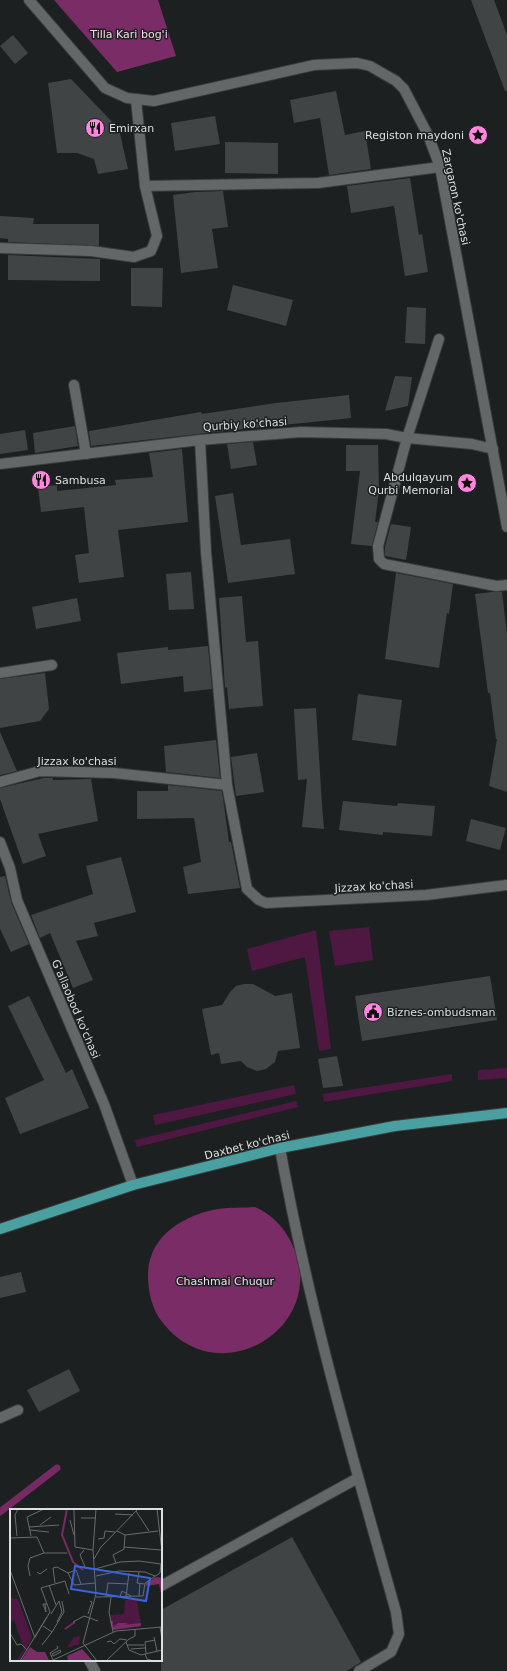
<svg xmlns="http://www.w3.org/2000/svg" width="507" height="1671" font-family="'DejaVu Sans',sans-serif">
  <rect width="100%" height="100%" fill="#1d2020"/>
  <g fill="#4e1842">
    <path d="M369 927 373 960 335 966 329 931Z"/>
    <path d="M316 930 331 1049 319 1051 305 957 252 971 247 949Z"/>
    <path d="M507 1068V1078L478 1080V1070Z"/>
    <path d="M452 1074V1081L324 1102 323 1094Z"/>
    <path d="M294 1085 296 1094 155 1125 153 1115Z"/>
    <path d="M296 1101 298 1107 137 1147 135 1140Z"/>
  </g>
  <g fill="#7a2c67">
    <path d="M54 0H158L176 56 117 72Z"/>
    <path d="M255 1207C271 1214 283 1226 291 1242 333 1324 221 1396 163 1323 152 1310 148 1292 148 1275 148 1236 184 1215 218 1209 230 1207 243 1208 255 1207Z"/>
  </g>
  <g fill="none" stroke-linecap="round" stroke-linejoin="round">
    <path stroke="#762963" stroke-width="7" d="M0 1512 57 1468"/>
  </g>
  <g fill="#414444">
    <path d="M471 0H494L507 35V91H505Z"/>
    <path d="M13 35 28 53 15 64 0 46Z"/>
    <path d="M71 79 119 129 128 169 98 174 94 159 77 153H57L48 83Z"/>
    <path d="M336 91 345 135 365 131 371 169 329 175 320 118 294 123 290 100Z"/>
    <path d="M215 116 220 144 175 151 171 123Z"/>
    <path d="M225 142 278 143V174L225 173Z"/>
    <path d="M410 178 419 235 422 234 428 272 405 276 394 206 351 213 347 186Z"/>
    <path d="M223 191 228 227 212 229 218 268 181 273 173 195 195 192Z"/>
    <path d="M0 216 34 218 33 224H99V246L8 242V239L0 238Z"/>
    <path d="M8 255 100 259V281L8 280Z"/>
    <path d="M131 268H163L162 307 131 306Z"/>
    <path d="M233 285 293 300 286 326 227 310Z"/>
    <path d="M407 307 426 308 425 344 405 343Z"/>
    <path d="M395 376 412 377 408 406 385 411Z"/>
    <path d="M349 395 351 418 342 419 225 431 91 446 89 431 201 412 202 414 276 403Z"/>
    <path d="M75 426 78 446 35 453 33 433Z"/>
    <path d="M25 430 28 450 0 454V434Z"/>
    <path d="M253 442 257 465 231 469 227 444Z"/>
    <path d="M346 445H378L379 490 375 522H378L372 546 351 544 360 471H346Z"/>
    <path d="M182 449 188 522 118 530 124 577 79 583 75 555 89 553 84 507 41 512 38 487 57 485V491L116 485 115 480 153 477 149 453Z"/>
    <path d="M233 493 241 545 290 539 295 574 228 583 215 496Z"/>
    <path d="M391 524 411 527 406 560 385 556V547Z"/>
    <path d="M191 572 194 609 169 610 166 574Z"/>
    <path d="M396 573 453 584 449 614 447 613 439 668 385 659Z"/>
    <path d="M492 592H502L507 634V792L489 786 497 739H496L490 693H488L475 594Z"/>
    <path d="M242 596 246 642 258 641 263 706 229 709 227 687 225 688 219 598Z"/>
    <path d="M77 598 81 621 36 629 32 607Z"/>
    <path d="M208 646 212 689 184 692 183 676 121 684 117 653 168 647V650Z"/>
    <path d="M45 673 49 709 40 721 0 728V679Z"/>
    <path d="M358 694 402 700 396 746 352 740Z"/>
    <path d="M316 708 322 805 324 829 302 827 307 779 298 780 294 709Z"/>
    <path d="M0 732 17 771 0 775Z"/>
    <path d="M216 740 220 778 166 772 164 746Z"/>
    <path d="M257 753 264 792 236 796 231 757Z"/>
    <path d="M44 778H53V780L91 779 98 821 38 834 46 856 23 864 0 799V788Z"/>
    <path d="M168 785 222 791 229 842H231L240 888 188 894 183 867 201 862 194 818 137 819V791H168Z"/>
    <path d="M343 801 397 806 398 803 435 806 432 836 383 832V835L339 830Z"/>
    <path d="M471 819 506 828 500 850 466 841Z"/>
    <path d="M121 857 136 912 94 923 98 936 76 941 93 980 73 988 50 933 40 938 31 915 93 894 86 866Z"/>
    <path d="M5 876 11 902 29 944 11 952 0 929V877Z"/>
    <path d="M490 976 497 1020 362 1041 355 996Z"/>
    <path d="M244 984H253L275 996 292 993 300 1048 278 1051 275 1062 266 1069 257 1071 247 1067 241 1061 221 1064 219 1053 211 1055 202 1009 222 1005 230 992 236 986Z"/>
    <path d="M29 996 66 1073 72 1069 89 1108 20 1134 5 1098 44 1080 8 1006Z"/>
    <path d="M337 1056 343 1086 323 1088 318 1059Z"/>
    <path d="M21 1272 26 1292 0 1298V1277Z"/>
    <path d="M69 1369 80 1391 39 1412 27 1390Z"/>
    <path d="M292 1537 361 1662 347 1671H161V1610Z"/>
  </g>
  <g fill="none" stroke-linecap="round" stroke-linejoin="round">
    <g stroke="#3a3c3c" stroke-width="12">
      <g id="minor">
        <path d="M29 0 105 88 127 98 154 101 314 65 357 63 370 66 396 81 404 89 428 135 440 167 507 527"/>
        <path d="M145 186 318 183 440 167"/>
        <path d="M0 248 91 251 134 257 151 251 157 236 145 186 136 100"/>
        <path d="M439 339 407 438 378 546 379 559 384 564 496 586 507 585"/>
        <path d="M74 385 86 454"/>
        <path d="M200 440 206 552 227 785 247 889 259 900 266 903 426 895 507 885"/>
        <path d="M0 464 200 440 301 432 386 434 407 438 472 444 493 449"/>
        <path d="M0 673 52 665"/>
        <path d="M0 782 40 771 114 773 227 785"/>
        <path d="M0 842 10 868 17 900 104 1104 133 1185"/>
        <path d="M280 1148C308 1305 353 1459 396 1612L399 1634 391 1652 359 1671"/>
        <path d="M0 1418 18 1410"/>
        <path d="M161 1586 358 1478"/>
        <path d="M89 1660 95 1671"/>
      </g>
    </g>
    <g stroke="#3a3c3c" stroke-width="12">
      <path id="major" d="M0 1229 133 1185 280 1148 395 1126 507 1113"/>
    </g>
    <use href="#minor" stroke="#646767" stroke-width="10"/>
    <use href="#major" stroke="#4a9fa1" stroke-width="10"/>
  </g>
  <defs>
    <g id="restaurant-disc" transform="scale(1)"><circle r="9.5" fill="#ff85df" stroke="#1d2020"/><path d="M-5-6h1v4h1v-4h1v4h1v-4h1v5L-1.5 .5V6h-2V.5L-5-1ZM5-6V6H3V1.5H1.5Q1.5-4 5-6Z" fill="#111"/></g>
    <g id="sight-disc" transform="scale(1)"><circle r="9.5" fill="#ff85df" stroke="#1d2020"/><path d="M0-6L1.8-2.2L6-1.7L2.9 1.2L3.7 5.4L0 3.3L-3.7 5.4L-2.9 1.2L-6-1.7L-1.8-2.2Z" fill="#111"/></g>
    <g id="civic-disc" transform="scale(1)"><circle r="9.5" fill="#ff85df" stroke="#1d2020"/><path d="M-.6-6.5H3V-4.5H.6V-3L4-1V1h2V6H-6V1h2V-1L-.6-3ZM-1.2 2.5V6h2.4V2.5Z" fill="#111"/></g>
  </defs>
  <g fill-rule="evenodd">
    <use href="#restaurant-disc" x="95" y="128"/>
    <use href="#sight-disc" x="478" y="135"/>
    <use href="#restaurant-disc" x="41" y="480"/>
    <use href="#sight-disc" x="467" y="483"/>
    <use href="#civic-disc" x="373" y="1012"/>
  </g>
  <g text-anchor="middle" stroke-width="3" stroke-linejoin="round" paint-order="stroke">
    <g font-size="11" fill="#f2dbea" stroke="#1d2020">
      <text x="129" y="38">Tilla Kari bog'i</text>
      <text x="225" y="1285">Chashmai Chuqur</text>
    </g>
    <g font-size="11" fill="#dddfdf" stroke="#1d2020" text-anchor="start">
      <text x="109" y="132">Emirxan</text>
      <text x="464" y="139" text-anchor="end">Registon maydoni</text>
      <text x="453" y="481" text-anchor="end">Abdulqayum<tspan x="453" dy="13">Qurbi Memorial</tspan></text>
      <text x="55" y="484">Sambusa</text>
      <text x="387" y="1016">Biznes-ombudsman</text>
    </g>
    <g font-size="11" fill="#dddfdf" stroke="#1d2020">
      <text transform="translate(456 197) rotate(78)" y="4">Zargaron ko'chasi</text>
      <text transform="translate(245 424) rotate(-4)" y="4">Qurbiy ko'chasi</text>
      <text x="77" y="765">Jizzax ko'chasi</text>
      <text transform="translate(374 886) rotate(-3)" y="4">Jizzax ko'chasi</text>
      <text transform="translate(76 1009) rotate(67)" y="4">G'allaobod ko'chasi</text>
      <text transform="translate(247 1145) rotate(-14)" y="4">Daxbet ko'chasi</text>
    </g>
  </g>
  <g transform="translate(10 1509)">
    <rect width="152" height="152" fill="#1d2020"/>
    <path d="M0 89 8 90 22 129 9 152H6L14 140 4 111 0 114ZM115 91H127L131 117 103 121 100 106 114 105ZM70 127 69 135 57 139 64 128Z" fill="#4e1842"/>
    <path d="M146 68 152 69V89L149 75 136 77V74ZM100 112H103V118L108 114H115L118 115 113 116 131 114V117L103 121ZM20 138 27 143H35L39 151 11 152ZM72 140 83 152H58L57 147Z" fill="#7a2c67"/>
    <path fill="none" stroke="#762963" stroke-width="2" d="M57 0 52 26 63 53 73 61M55 120 65 113"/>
    <path fill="none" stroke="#6a6c6c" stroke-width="1" d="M64 0 65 38 83 41M86 0 83 41 86 85 73 134 87 152M147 0 152 43M126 2 139 22M105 5 123 6M71 9H86M60 11 64 26M30 16 41 8M19 18 49 16M20 21 39 23M115 26 148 22M7 27 5 6 8 0M21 27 17 8 34 0M0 29 27 28 34 44M88 30 94 29 95 22 105 23M114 38 151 41M74 41 70 46 76 60M84 50 91 38 128 0M106 54 103 46 114 40 115 26 107 22M85 60 110 53 129 52 151 55M0 61 25 129M27 63 30 65 37 60M129 63 127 74 134 75M58 64 64 76 85 74M20 67 18 57 20 49 34 44H57M86 67 109 62 135 63 145 67M45 74 43 59 47 58 58 64 66 61 71 75M39 76 46 96M129 87 130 75M86 88 133 87 135 74 150 64 151 55M96 88 98 74 118 75M101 88 99 103 103 123M110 88 112 82 121 87M116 88 119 64M35 95 36 103 33 95H37M40 103 31 79 55 72 59 85M41 105 49 92M78 105 82 93 80 92M47 113 52 103 49 92M63 113 74 107 88 112M33 117 42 123 54 103 52 92M150 118 152 130M0 124 7 136 11 135 17 141M25 128 37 108M144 128 147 142M97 133 101 132 104 135 110 130 117 131M116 133 119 141 131 146 152 141M32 136 42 123M117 136H134M121 140 135 139M50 141 51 143 43 147 42 145ZM136 144 135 133 145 131M135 145 137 150 144 152M43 151 40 144 48 139 47 137M10 152 40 103M41 152 106 122 152 118M96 152 119 130 125 127V120"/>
    <path fill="#3a64d9" fill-opacity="0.15" stroke="#3a64d9" stroke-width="2" d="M65 57 140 69 136 92 61 80Z"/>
    <rect width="152" height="152" fill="none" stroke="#dddfdf" stroke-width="2"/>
  </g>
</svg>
